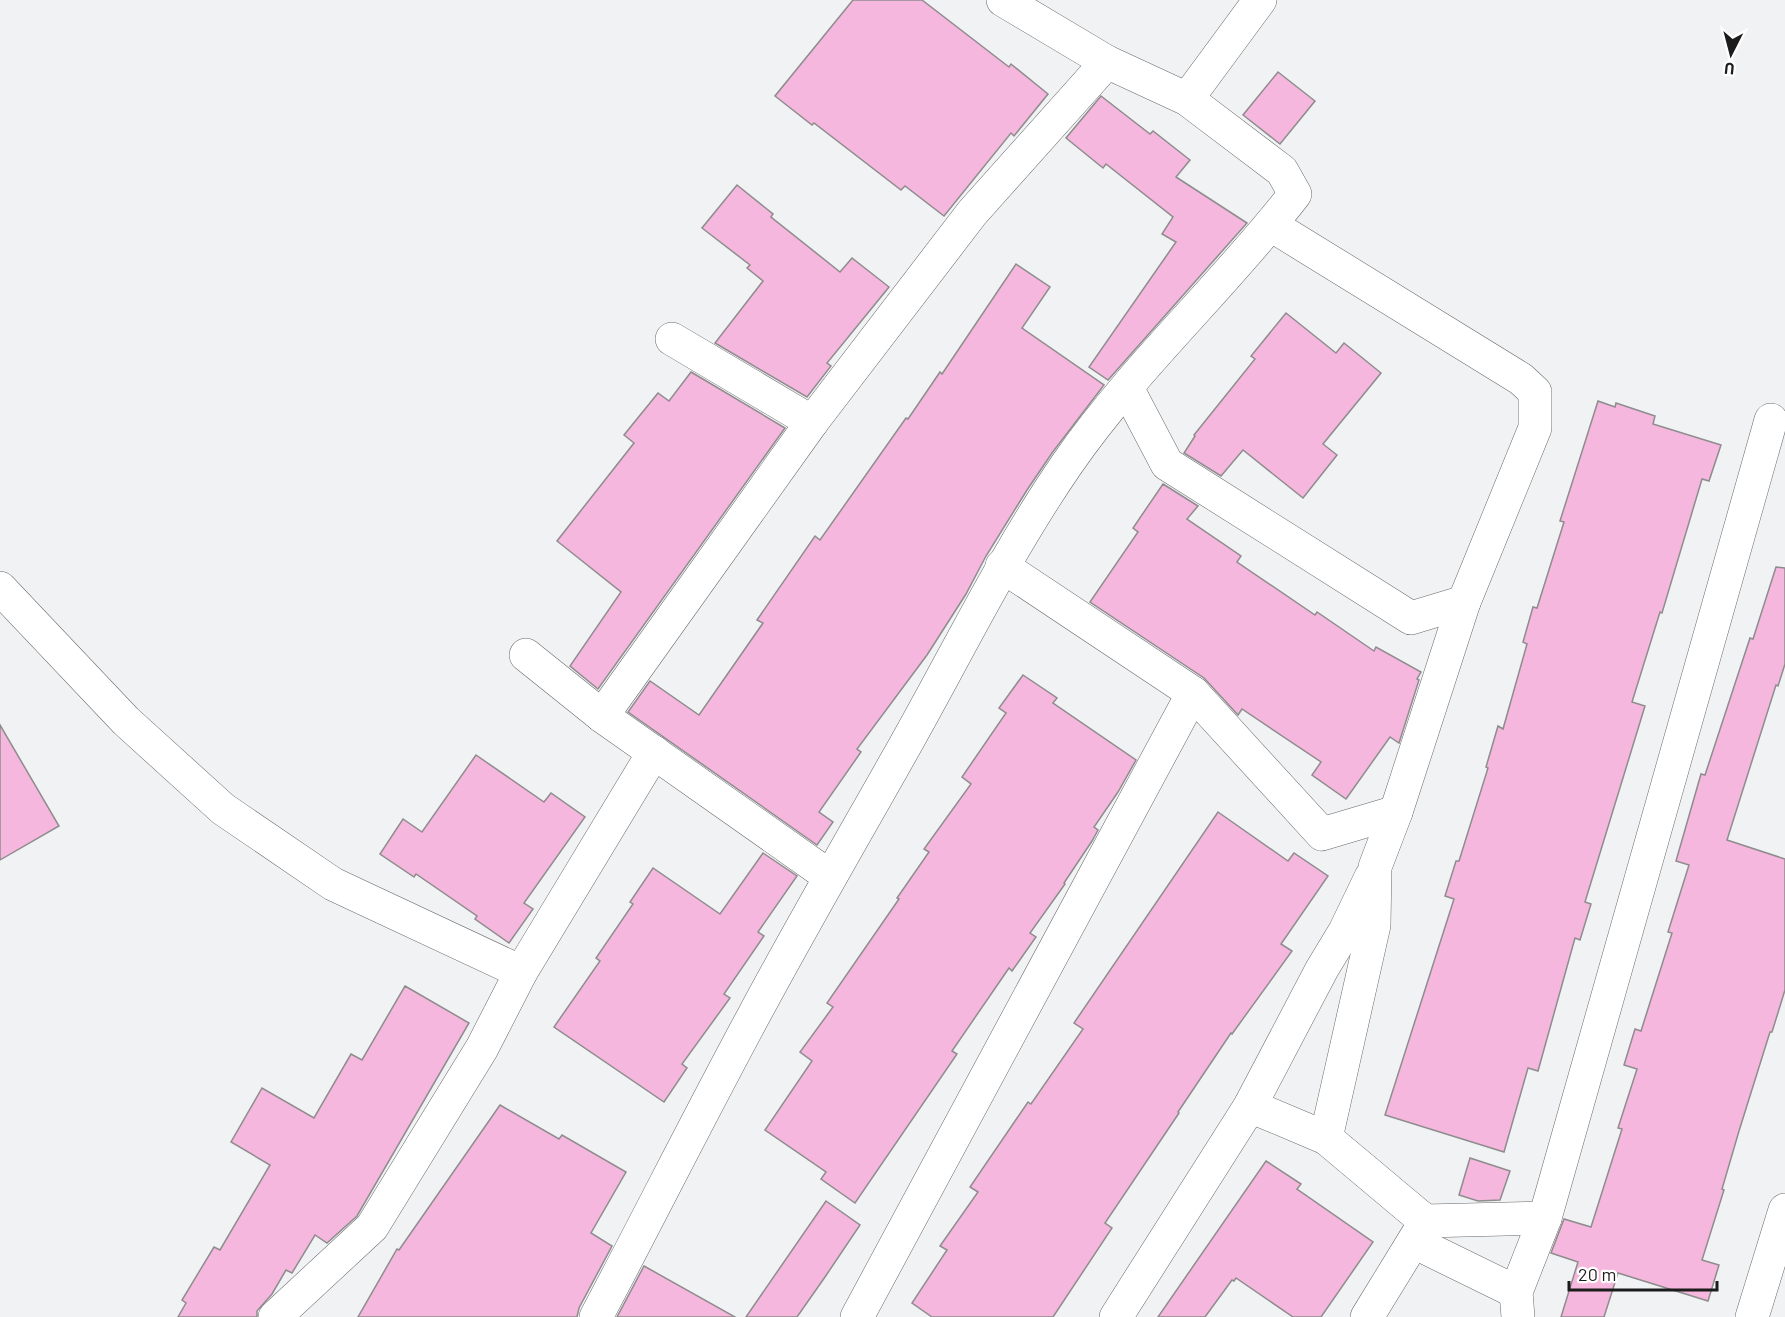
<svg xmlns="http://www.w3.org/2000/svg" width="1785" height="1317" font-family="Barlow,sans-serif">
  <rect width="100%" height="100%" fill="#f1f2f4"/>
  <g fill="#f5b7dd" stroke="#8e8c8d" stroke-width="1.5">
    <path d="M853 0H922L1009 67 1011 64 1048 94 1014 136 1011 133 944 216 905 186 901 190 814 123 812 125 775 96Z"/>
    <path d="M1278 72 1315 101 1280 144 1243 115Z"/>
    <path d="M1101 96 1150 134 1153 131 1190 160 1176 177 1247 223 1108 380 1089 367 1176 242 1162 234 1173 217 1106 164 1103 168 1066 138Z"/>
    <path d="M737 185 773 214 771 217 840 272 852 258 889 287 827 363 831 366 807 397 715 343 763 281 747 268 750 265 702 228Z"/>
    <path d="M1016 264 1050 287 1022 328 1104 385 1052 453 1027 490 986 556 966 594 927 655 857 749 861 752 819 812 833 822 817 845 628 712 650 681 699 715 763 623 757 620 815 536 820 540 906 418 908 419 940 372 942 374Z"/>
    <path d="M1286 313 1336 353 1344 343 1381 373 1323 444 1337 455 1303 498 1243 450 1221 476 1184 453 1195 436 1194 435 1255 359 1251 356Z"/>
    <path d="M691 372 785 428 598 689 570 666 621 592 557 541 634 443 624 435 658 393 669 401Z"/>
    <path d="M1598 401 1615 407 1616 403 1655 416 1653 424 1721 445 1709 481 1702 479 1662 613 1660 612 1632 702 1645 706 1585 902 1591 904 1580 940 1575 938 1538 1071 1528 1068 1504 1152 1385 1115 1454 899 1445 896 1456 861H1459L1488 768 1486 767 1498 726 1503 729 1527 644 1523 642 1533 607 1537 608 1564 522 1560 521Z"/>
    <path d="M1163 484 1198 506 1187 519 1241 556 1237 562 1315 615 1317 612 1374 651 1376 647 1421 672 1417 679 1419 680 1399 743 1390 737 1346 799 1312 775 1321 762 1242 709 1238 715 1204 678 1090 602 1138 532 1133 528Z"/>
    <path d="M1776 567 1785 568V664L1778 686 1776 685 1727 840 1785 859V990L1772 1032H1770L1739 1131 1722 1189 1724 1190 1702 1260 1719 1265 1708 1301 1618 1273 1604 1317H1561L1578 1262 1551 1253 1564 1219 1591 1227 1622 1129 1618 1128 1637 1069 1624 1065 1635 1029 1641 1031 1672 933 1668 932 1689 865 1676 861 1701 774 1705 775 1750 638 1753 639Z"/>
    <path d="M1023 675 1057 698 1053 703 1136 760 1118 792 1094 827 1098 830 1092 841 1064 883 1065 884 1030 933 1036 937 1012 971 1009 968 952 1051 957 1054 855 1203 821 1179 826 1172 765 1130 812 1061 800 1052 833 1007 827 1003 899 899 897 898 929 852 924 849 971 784 962 777 1006 713 999 708Z"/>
    <path d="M0 725 59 826 0 860Z"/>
    <path d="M476 755 544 802 551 793 585 817 524 903 533 909 509 943 475 919 477 916 416 874 414 877 380 854 403 819 422 832Z"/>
    <path d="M1218 812 1288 861 1294 853 1328 876 1281 944 1292 951 1232 1034 1231 1033 1178 1112 1179 1113 1105 1223 1112 1228 1053 1317H932L912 1303 947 1250 940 1246 978 1192 970 1187 1028 1102 1031 1104 1083 1029 1074 1023Z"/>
    <path d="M763 853 797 876 758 932 764 936 724 994 730 998 682 1064 687 1068 664 1102 554 1027 600 961 596 958 633 904 630 902 653 868 720 914Z"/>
    <path d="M405 986 469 1023 357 1216 327 1243 315 1235 292 1273 286 1270 272 1294 257 1311V1317H178L186 1303 182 1300 214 1247 220 1250 270 1165 231 1142 262 1088 314 1118 351 1054 362 1060Z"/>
    <path d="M500 1105 559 1139 562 1135 626 1172 591 1233 612 1246 579 1308 577 1317H358L397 1249 399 1250Z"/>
    <path d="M1470 1158 1510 1171 1500 1200 1478 1201 1459 1195Z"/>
    <path d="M1266 1161 1301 1184 1297 1189 1373 1242 1321 1317H1293L1236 1278 1234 1281 1232 1280 1205 1317H1158Z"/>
    <path d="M826 1201 860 1225 825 1277 797 1317H746Z"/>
    <path d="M644 1266 735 1317H617Z"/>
  </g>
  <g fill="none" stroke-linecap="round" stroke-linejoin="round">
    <g stroke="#696a6c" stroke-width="34">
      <g id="minor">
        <path d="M1187 99 1260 0"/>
        <path d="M1271 225 1521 379 1535 392V428L1464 602 1396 812 1375 867 1374 925 1326 1138"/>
        <path d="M672 339 812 422"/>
        <path d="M1127 388 1167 464 1411 618 1464 602"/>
        <path d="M1002 566 1193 693 1322 834 1396 812"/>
        <path d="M0 588 126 721 223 809 333 884 521 972"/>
        <path d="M526 655 602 716 829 876"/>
        <path d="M602 716 812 422 972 213 1107 62"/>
        <path d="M1250 1106 1326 1138 1425 1221 1545 1218"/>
        <path d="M1414 1242 1516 1292"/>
        <path d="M275 1317 372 1227 482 1048 521 972 654 752"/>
        <path d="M596 1317C649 1217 700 1115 754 1015 799 931 847 848 894 765 952 664 1001 560 1067 464 1134 367 1223 287 1295 194L1282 171 1187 99 1107 62 1003 0"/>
        <path d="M857 1317 1193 693"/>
        <path d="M1116 1317 1250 1106 1322 969 1345 931 1371 877"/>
        <path d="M1367 1317 1424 1224"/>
        <path d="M1518 1317 1516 1292 1545 1218 1771 420"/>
        <path d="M1752 1317 1785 1210"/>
      </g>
    </g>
    <use href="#minor" stroke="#fff" stroke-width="33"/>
  </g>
  <g transform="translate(1731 54) rotate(186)" stroke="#ffffff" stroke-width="4.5" paint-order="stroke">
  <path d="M0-4.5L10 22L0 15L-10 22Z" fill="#1c1c1d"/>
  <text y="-9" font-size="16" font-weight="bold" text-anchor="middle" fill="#1c1c1d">U</text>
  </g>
  <path d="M1569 1281v9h148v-9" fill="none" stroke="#1c1c1d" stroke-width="3"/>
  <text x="1578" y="1281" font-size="18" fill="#1c1c1d" stroke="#ffffff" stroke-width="4.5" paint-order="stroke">20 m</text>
</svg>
